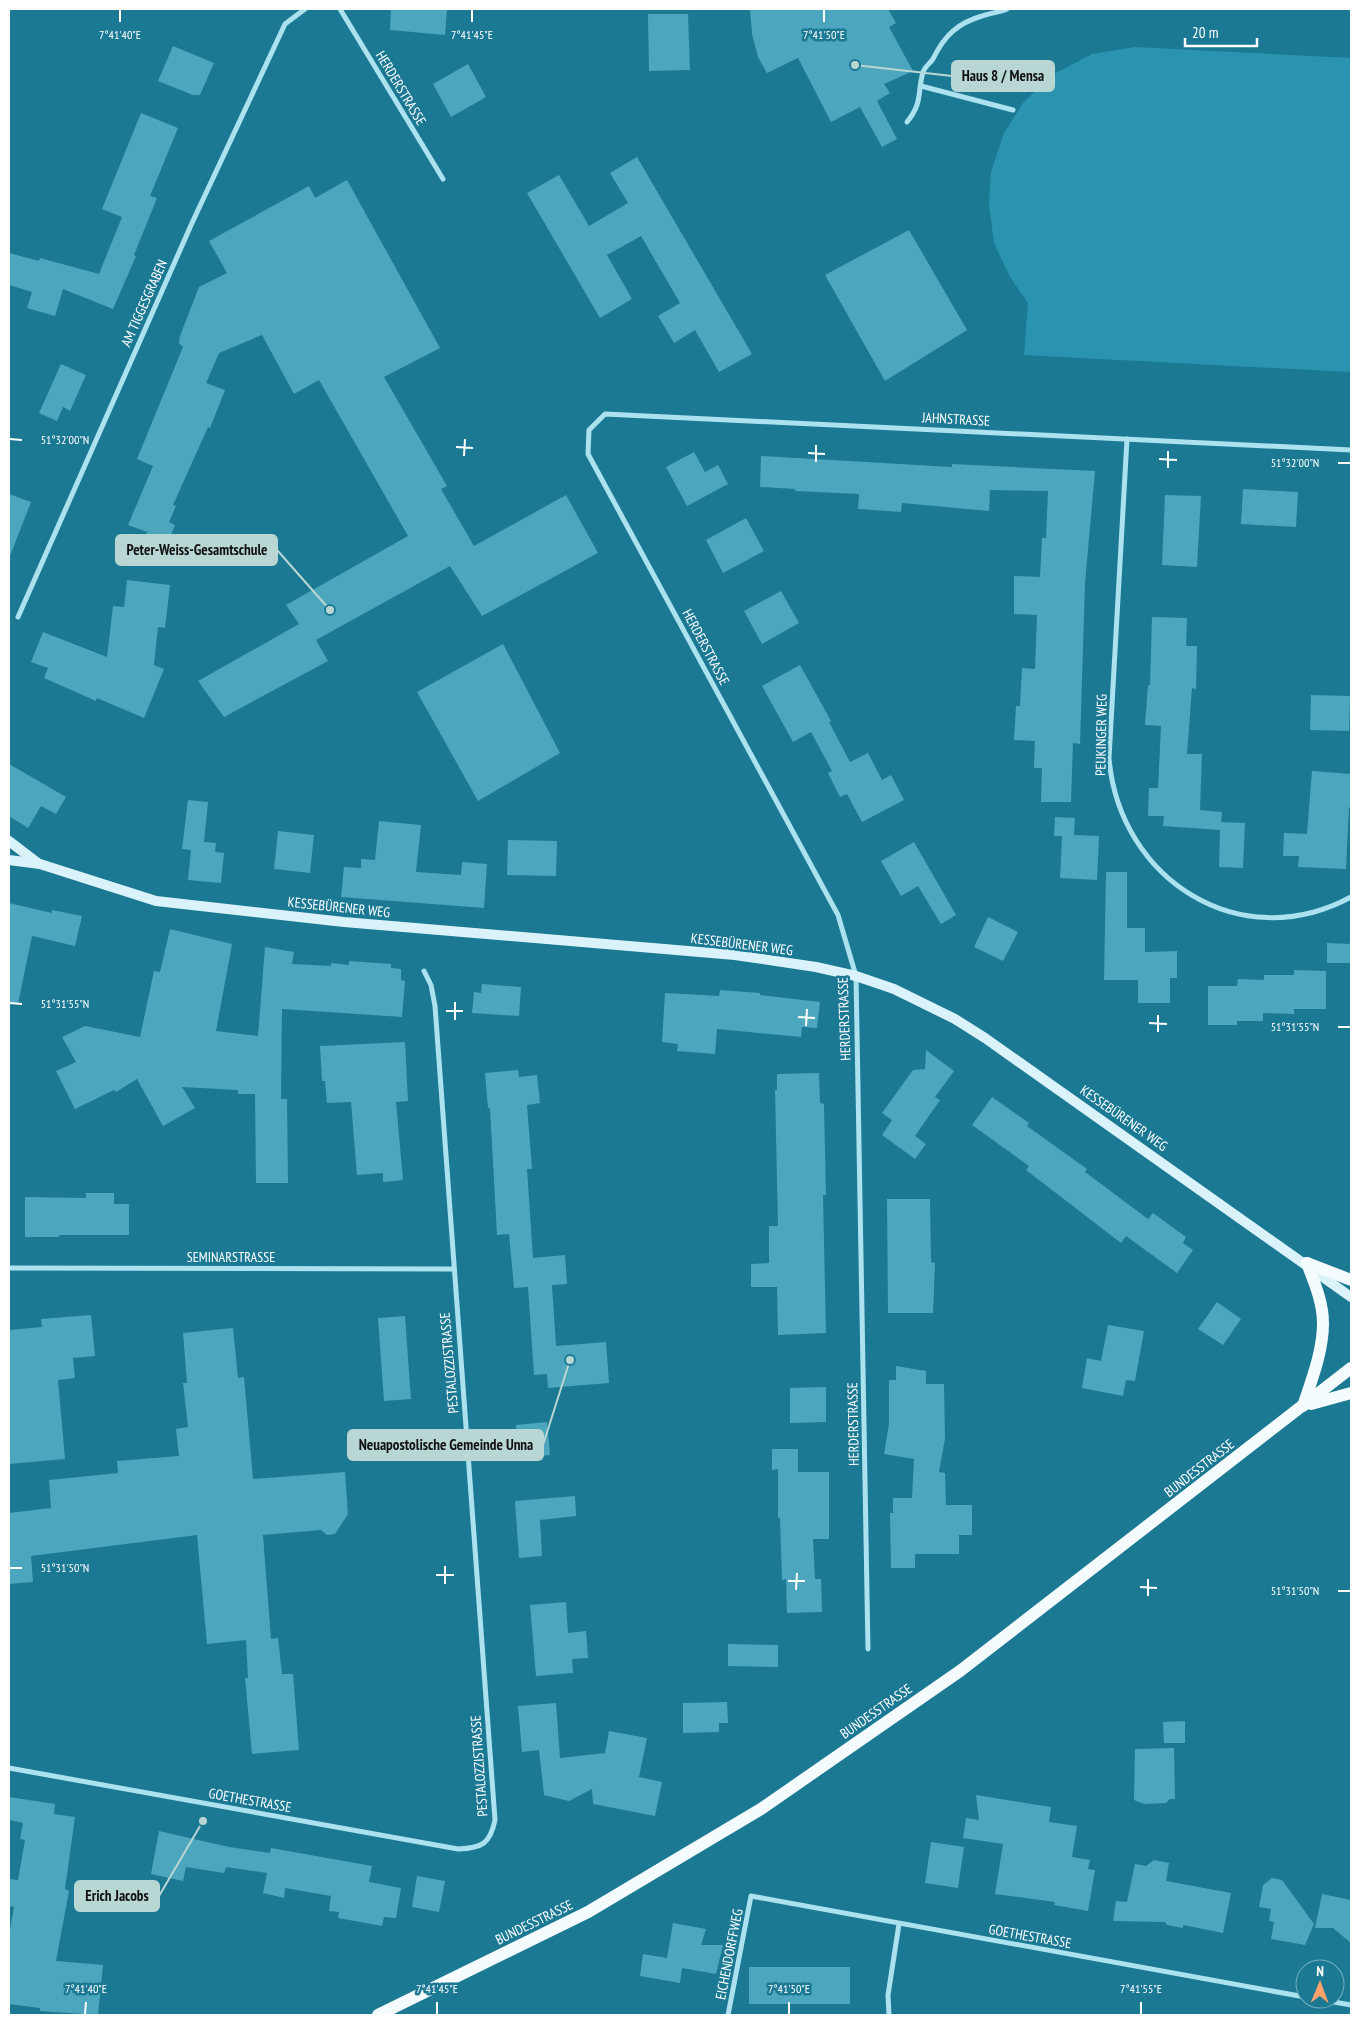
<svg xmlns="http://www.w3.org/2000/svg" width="1360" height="2024" font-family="'PT Sans Narrow',sans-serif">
  <rect width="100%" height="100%" fill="#1b7994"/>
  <path fill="#2a94b0" d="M1135 47 1351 58V372L1024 355 1028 303 1010 277 994 243 989 204 991 172 1004 133 1023 103 1052 75 1092 54Z"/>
  <g fill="#4ca6be">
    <path d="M391 9H447L445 35 390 30Z"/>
    <path d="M750 9H888L896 23 889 27 913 71 884 84 890 93 877 101 897 139 882 147 860 107 831 122 798 58 767 73 758 57 752 34Z"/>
    <path d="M648 14H688L690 70 649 71Z"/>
    <path d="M173 46 214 63 200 95H193L158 81Z"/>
    <path d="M468 64 486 97 451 117 433 84Z"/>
    <path d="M141 113 178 128 150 196 157 198 134 255 136 256 113 309 63 289 55 316 27 308 32 292 9 285V253L39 261 40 258 99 274 122 217 102 209Z"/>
    <path d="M637 157 752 354 719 372 695 330 674 343 658 316 680 303 641 236 607 255 632 299 600 318 527 193 559 175 589 226 628 203 610 173Z"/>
    <path d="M347 180 440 348 384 377 447 486 441 489 474 546 566 495 598 553 482 616 450 566 316 640 328 661 224 717 198 681 299 624 286 605 408 536 319 380 294 394 262 335 219 353 206 383 225 390 210 428 208 427 173 505 176 506 169 522 175 525 166 547 145 538 147 532 128 525 153 466 137 459 183 347 179 343 180 336 199 287 227 273 209 241 309 186 315 198Z"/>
    <path d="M909 230 967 330 885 381 825 275Z"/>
    <path d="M61 364 86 375 70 411 63 407 57 421 39 413Z"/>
    <path d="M694 452 705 472 718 465 728 484 687 506 666 467Z"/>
    <path d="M761 456 952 467V464L1095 471 1085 583 1080 744 1073 743 1071 802H1041L1042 768H1034L1035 741 1014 740 1016 706H1020L1022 668 1035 669 1037 615 1014 614V576L1040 577 1042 538H1046L1048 491 990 490 989 511 902 503 901 512 858 509 859 494 795 491V489L760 487Z"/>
    <path d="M1243 489 1298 492 1296 527 1241 524Z"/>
    <path d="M9 494 31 502 10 556H9Z"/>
    <path d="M1165 495 1201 496 1197 567 1162 565Z"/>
    <path d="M746 518 764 551 723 573 706 540Z"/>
    <path d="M127 580 170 585 165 628 158 627 154 665 164 669 144 718 97 698 96 701 44 678 48 668 31 662 43 632 107 657 113 606 124 607Z"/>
    <path d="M781 591 799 623 762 644 744 611Z"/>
    <path d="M1152 617 1187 618 1186 646H1197L1196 689 1192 688 1187 754H1202L1200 810 1222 812 1221 822 1245 823 1243 868 1219 867 1220 830 1163 826 1164 816H1148L1149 788H1158L1161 726 1145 725 1148 685H1150Z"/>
    <path d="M503 644 560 753 478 801 417 692Z"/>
    <path d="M800 665 831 721 829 722 850 762 868 753 882 780 891 775 904 800 862 822 847 794 840 797 828 773 832 771 811 732 793 742 762 686Z"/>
    <path d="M1311 695 1350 696 1349 731 1310 730Z"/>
    <path d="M9 764 66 797 56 814 41 806 28 828 9 816Z"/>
    <path d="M1312 771 1351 774V808L1349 807 1346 869 1298 867 1299 856H1283L1284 833 1307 834Z"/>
    <path d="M188 800 208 802 204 842 216 843 215 852 224 853 221 883 188 880 191 850 182 849Z"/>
    <path d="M1055 817 1075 818 1074 835 1099 836 1097 880 1060 878 1062 836H1054Z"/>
    <path d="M379 821 421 825 416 872 461 875 462 862 487 864 484 908 341 897 344 867 361 868V859L375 860Z"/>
    <path d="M278 831 314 835 310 873 274 869Z"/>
    <path d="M508 840 557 841 556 876 507 875Z"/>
    <path d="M914 842 956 915 941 924 918 886 901 896 881 861Z"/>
    <path d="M1106 872H1127V928H1145V952L1177 951V978H1170V1003H1138V980H1104Z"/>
    <path d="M9 903 52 913V910L82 916 75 946 32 936 18 1004 9 1003Z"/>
    <path d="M988 917 1018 932 1003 961 974 947Z"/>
    <path d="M170 929 232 944 216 1031 258 1036 265 947 294 952 292 964 331 966V963L349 965V961L391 964V968L401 969V980L405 981 402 1017 282 1009 281 1099H287L288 1183H256L255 1094H238V1090L182 1087 195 1108 163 1126 137 1079 116 1092 114 1090 75 1109 56 1071 76 1062 62 1037 85 1026 140 1037 154 971 160 972Z"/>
    <path d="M1327 943 1351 944V963H1327Z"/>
    <path d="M1294 970 1326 971V1009H1294V1014L1263 1013V1021H1237V1025H1208V986H1237L1238 979 1264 980V975H1294Z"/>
    <path d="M482 984 521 987 519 1016 472 1013 474 992 481 993Z"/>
    <path d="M720 990 760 993V995L820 1002 817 1028 802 1027 801 1037 717 1029 715 1054 677 1051 678 1044 662 1042 665 993 719 996Z"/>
    <path d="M405 1042 408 1101 396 1102 403 1180 383 1182V1173L357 1175 351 1102 327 1103 325 1081H322L320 1046Z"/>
    <path d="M926 1050 954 1071 935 1097 940 1100 915 1136 926 1144 915 1159 882 1135 892 1120 882 1113 913 1070 925 1069Z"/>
    <path d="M518 1070 519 1077 537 1075 540 1103 527 1105 532 1169H527L533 1258 565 1255 567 1284 552 1285 556 1346 606 1342 609 1383 548 1388 547 1374 534 1375 528 1287 514 1288 509 1234 497 1235 490 1108H488L485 1073Z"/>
    <path d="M819 1073 820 1103 824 1104 826 1195H823L826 1333 778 1335 777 1287H751V1264L769 1263V1226H778L775 1090H777V1074Z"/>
    <path d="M992 1097 1029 1123 1027 1126 1087 1169 1085 1172 1148 1219 1153 1213 1186 1237 1183 1243 1193 1250 1177 1273 1126 1236 1121 1243 1026 1170 1029 1166 972 1125Z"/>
    <path d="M86 1193H114V1204H129V1235H59V1237H25V1197L86 1198Z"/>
    <path d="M887 1199H930L931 1262 935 1263 933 1313H888Z"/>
    <path d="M1217 1302 1241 1319 1223 1345 1198 1329Z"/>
    <path d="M91 1315 95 1356 73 1358 75 1378 58 1380 65 1459 9 1464V1330L42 1327 41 1319Z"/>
    <path d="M405 1316 411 1399 384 1401 378 1318Z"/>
    <path d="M1108 1325 1144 1331 1135 1381 1126 1380 1123 1396 1082 1388 1087 1358 1101 1361Z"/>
    <path d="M233 1328 238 1378 244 1377 253 1479 345 1472 348 1514 335 1534 327 1535 321 1530 263 1535 271 1639 278 1638 282 1674H293L299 1750 252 1754 245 1678H248L246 1640 207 1644 197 1535 31 1556 33 1582 9 1584V1513L51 1508 49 1480 118 1473 117 1461 179 1456 176 1429 188 1427 183 1383H187L183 1333Z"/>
    <path d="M896 1366 926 1371V1384H944L945 1439 939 1472 945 1473 946 1505H972V1535H959V1554H915V1568H891L890 1513H893V1498H912L914 1459 884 1454 889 1424V1380H896Z"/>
    <path d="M826 1387V1422L790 1423V1388Z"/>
    <path d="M547 1422 550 1455 519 1458 516 1425Z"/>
    <path d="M772 1449H798V1472H829V1539H813L815 1579H821L822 1612 787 1613 786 1579 782 1580 780 1518H778V1469L772 1470Z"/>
    <path d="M575 1496 576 1516 540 1520 542 1556 519 1558 515 1501Z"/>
    <path d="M566 1602 568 1633 586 1631 588 1658 572 1659 573 1673 536 1676 530 1605Z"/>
    <path d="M728 1644 778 1645V1667L728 1666Z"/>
    <path d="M727 1702 728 1723H719V1732L683 1733V1703Z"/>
    <path d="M556 1703 560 1758 605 1753 609 1731 647 1738 639 1777 662 1782 655 1816 593 1804 592 1789 569 1801 544 1795 539 1750 522 1752 518 1706Z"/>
    <path d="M1185 1721V1743H1164L1163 1722Z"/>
    <path d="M1174 1748 1175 1799H1170L1166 1803 1144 1804 1134 1800 1135 1749Z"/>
    <path d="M976 1795 1051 1807 1049 1822 1077 1826 1072 1857 1090 1860 1088 1869 1095 1870 1088 1911 1054 1905 1055 1902 995 1894 1003 1844 963 1838 966 1818 979 1820Z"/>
    <path d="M9 1797 55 1804 54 1814 75 1817 65 1889 69 1891 56 1961 103 1965 98 2015 40 2011V2008L9 2004V1935L14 1907 9 1906V1879L18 1880 25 1840 20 1839 23 1823 9 1820Z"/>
    <path d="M159 1831 229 1847 270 1853 271 1848 372 1866 369 1882 401 1888 396 1918 384 1917 382 1926 338 1918 339 1912 329 1911 331 1896 285 1888 284 1898 263 1893 267 1873 226 1867 224 1873 186 1867 183 1881 151 1874Z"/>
    <path d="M931 1842 964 1847 958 1888 925 1883Z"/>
    <path d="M1154 1860 1169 1863 1166 1881 1231 1893 1223 1933 1183 1925V1928L1167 1925 1165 1922 1113 1921 1116 1901 1127 1902 1135 1864 1146 1866Z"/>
    <path d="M417 1876 445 1881 439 1912 412 1907Z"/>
    <path d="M1272 1878 1282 1880 1314 1924 1305 1945 1271 1939 1274 1922 1269 1921 1271 1909 1259 1907 1263 1885Z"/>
    <path d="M1322 1894 1351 1900V1943L1333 1928H1315Z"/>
    <path d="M673 1923 706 1929 701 1945H723L716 1974 682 1968 680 1983 640 1976 643 1954 667 1958Z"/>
    <rect x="749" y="1967" width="101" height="37"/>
  </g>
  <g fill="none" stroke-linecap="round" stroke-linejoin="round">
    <g stroke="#ace1ef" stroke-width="5">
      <path d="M340 9 443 179"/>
      <path d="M921 86 1013 110"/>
      <path d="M907 122C923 102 917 94 923 72 925 66 932 62 934 57 945 35 958 23 982 16 990 13 998 13 1007 9"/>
      <path d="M1127 439 1109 758C1119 879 1240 957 1351 897"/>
      <path d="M18 617 192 223 285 24 305 9"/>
      <path d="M9 1268 453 1269"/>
      <path d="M868 1649 856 976 838 915 588 454 589 430 605 414 1351 450"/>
      <path d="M9 1768 458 1849C482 1848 490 1844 495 1820L435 1006 431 985 424 971"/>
      <path d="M1317 1999 1351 2005"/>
      <path d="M728 2015 751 1896 1305 1997"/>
      <path d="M889 2015 888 1995 899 1924"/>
    </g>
    <g stroke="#daf3fb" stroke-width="10">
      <path d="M9 841 39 864"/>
      <path d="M9 860 40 864 156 901 344 922 735 955 816 967 856 976 894 989 955 1019 985 1038 1351 1297"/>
    </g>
    <g stroke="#f5fcff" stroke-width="12">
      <path d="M1307 1263 1351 1280"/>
      <path d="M1311 1404 1351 1393"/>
      <path d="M1303 1406C1312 1379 1323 1351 1323 1323 1323 1302 1314 1282 1307 1263"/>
      <path d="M378 2015 588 1912 761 1809 960 1671 1351 1368"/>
    </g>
  </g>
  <path fill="none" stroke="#fff" stroke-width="2" d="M120 22V10M472 22V10M824 22V10M10 439 22 440M456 447 473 448M808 453 825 454M464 456 465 439M1159 459 1177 460M816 462V445M1338 463H1350M1168 468V451M10 1003 22 1004M446 1011H463M798 1017 815 1018M455 1020V1002M1149 1023 1167 1024M806 1026 807 1009M1338 1027H1350M1158 1032V1015M10 1568H22M436 1575H454M788 1581H805M445 1584V1566M1140 1587 1157 1588M796 1590 797 1573M1338 1591H1350M1148 1596V1579M85 2014 86 2002M437 2014V2002M789 2014V2002M1141 2014V2002"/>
  <g text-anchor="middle" stroke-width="5" stroke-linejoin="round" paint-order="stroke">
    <g font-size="14" fill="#fff" stroke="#1b7994">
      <text transform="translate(401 88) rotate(59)" y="5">HERDERSTRASSE</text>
      <text transform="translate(144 303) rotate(-66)" y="5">AM TIGGESGRABEN</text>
      <text transform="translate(956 419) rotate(3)" y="5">JAHNSTRASSE</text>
      <text transform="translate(706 647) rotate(62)" y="5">HERDERSTRASSE</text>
      <text transform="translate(1101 735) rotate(-89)" y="5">PEUKINGER WEG</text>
      <text transform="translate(339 907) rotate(6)" y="5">KESSEBÜRENER WEG</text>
      <text transform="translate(742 944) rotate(7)" y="5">KESSEBÜRENER WEG</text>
      <text transform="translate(844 1019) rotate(-92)" y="5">HERDERSTRASSE</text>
      <text transform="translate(1124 1118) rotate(35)" y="5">KESSEBÜRENER WEG</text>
      <text x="231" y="1262">SEMINARSTRASSE</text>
      <text transform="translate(449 1363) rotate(-95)" y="5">PESTALOZZISTRASSE</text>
      <text transform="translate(853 1424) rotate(-91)" y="5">HERDERSTRASSE</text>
      <text transform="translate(1199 1468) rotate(-38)" y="5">BUNDESSTRASSE</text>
      <text transform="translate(876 1711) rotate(-35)" y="5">BUNDESSTRASSE</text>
      <text transform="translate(479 1766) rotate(-94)" y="5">PESTALOZZISTRASSE</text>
      <text transform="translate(250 1800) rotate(10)" y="5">GOETHESTRASSE</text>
      <text transform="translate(534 1922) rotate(-26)" y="5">BUNDESSTRASSE</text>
      <text transform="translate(1030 1936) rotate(10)" y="5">GOETHESTRASSE</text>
      <text transform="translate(729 1954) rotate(-79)" y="5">EICHENDORFFWEG</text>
    </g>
  </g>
  <g font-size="12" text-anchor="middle" fill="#fff" stroke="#1b7994" stroke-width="5" stroke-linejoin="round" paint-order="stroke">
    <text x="120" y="39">7°41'40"E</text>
    <text x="472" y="39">7°41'45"E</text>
    <text x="824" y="39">7°41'50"E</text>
    <text x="65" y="444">51°32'00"N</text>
    <text x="1295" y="467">51°32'00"N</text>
    <text x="65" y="1008">51°31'55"N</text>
    <text x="1295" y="1031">51°31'55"N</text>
    <text x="65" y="1572">51°31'50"N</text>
    <text x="1295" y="1595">51°31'50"N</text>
    <text x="86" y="1993">7°41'40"E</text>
    <text x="437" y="1993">7°41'45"E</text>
    <text x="789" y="1993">7°41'50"E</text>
    <text x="1141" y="1993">7°41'55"E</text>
  </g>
  <path fill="none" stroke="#b7d6d4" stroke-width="2" d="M855 65L952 76M330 610L277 550M570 1360L543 1445M203 1821L159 1896"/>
  <g fill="#b7d6d4" stroke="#1b7994" stroke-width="2">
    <circle cx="855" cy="65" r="5"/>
    <circle cx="330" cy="610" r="5"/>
    <circle cx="570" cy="1360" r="5"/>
    <circle cx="203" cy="1821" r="5"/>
  </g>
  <g fill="#b7d6d4" stroke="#b7d6d4" stroke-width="2">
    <rect x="952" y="61" width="102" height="30" rx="5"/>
    <rect x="116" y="535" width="161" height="30" rx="5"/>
    <rect x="348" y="1430" width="195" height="30" rx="5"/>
    <rect x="75" y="1881" width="84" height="30" rx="5"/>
  </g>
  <g font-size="15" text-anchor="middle" font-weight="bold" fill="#111">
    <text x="1003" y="81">Haus 8 / Mensa</text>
    <text x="197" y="555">Peter-Weiss-Gesamtschule</text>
    <text x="446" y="1450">Neuapostolische Gemeinde Unna</text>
    <text x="117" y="1901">Erich Jacobs</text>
  </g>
  <rect width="1360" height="2024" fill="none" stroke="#ffffff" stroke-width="20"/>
  <g transform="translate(1320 1984) rotate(1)"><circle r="24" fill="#1b7994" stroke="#76afbf"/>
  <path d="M0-4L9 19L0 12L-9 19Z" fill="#ffa26b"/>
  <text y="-8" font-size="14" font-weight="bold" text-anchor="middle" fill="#ffffff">N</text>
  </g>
  <path d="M1185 38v8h72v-8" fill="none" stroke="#ffffff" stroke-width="2.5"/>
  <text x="1192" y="38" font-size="15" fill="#ffffff" stroke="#1b7994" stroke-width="4" paint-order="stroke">20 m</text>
</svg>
